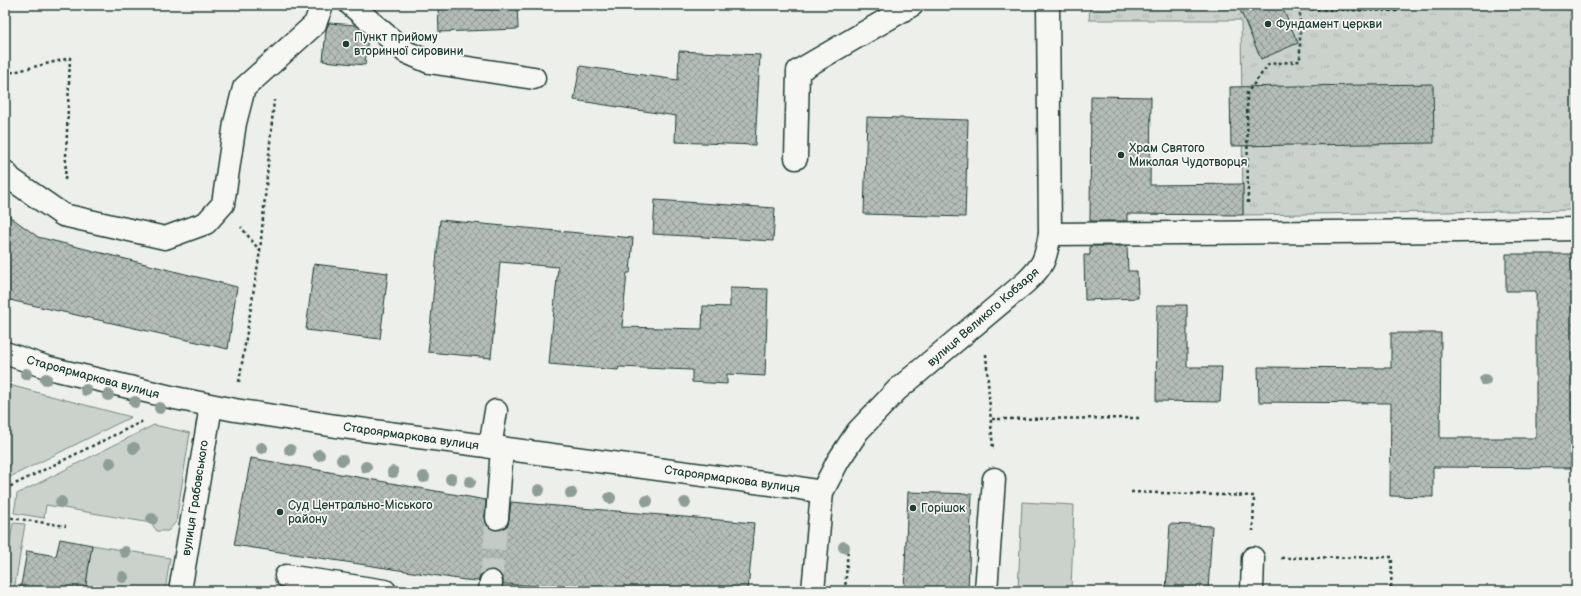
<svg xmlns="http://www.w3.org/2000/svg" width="1581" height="596" font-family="'Balsamiq Sans',sans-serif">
  <defs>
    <pattern id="park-tufts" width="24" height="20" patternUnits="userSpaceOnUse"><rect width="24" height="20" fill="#cbd2cc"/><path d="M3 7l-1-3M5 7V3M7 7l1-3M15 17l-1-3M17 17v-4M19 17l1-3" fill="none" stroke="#aeb5b0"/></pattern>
    <pattern id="building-cross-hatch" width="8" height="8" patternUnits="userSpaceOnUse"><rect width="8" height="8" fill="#b4bdb8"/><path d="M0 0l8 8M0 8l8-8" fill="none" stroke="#929b96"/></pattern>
  </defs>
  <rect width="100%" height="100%" fill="#edefea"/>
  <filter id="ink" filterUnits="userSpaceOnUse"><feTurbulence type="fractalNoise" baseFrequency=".025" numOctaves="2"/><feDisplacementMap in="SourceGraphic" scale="8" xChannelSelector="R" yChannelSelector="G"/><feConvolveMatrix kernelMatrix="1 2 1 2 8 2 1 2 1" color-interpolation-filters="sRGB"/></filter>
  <g filter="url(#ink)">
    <g fill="#cbd2cc" stroke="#758880">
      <path d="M5 384 131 417 10 477 5 472Z"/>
      <path d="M154 425 190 433 176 522 168 531H157L151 523 46 505 44 518 14 513 17 494Z"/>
      <path d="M1022 502 1074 505 1071 591H1018Z"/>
      <path d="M13 523 25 524 14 591H5V570Z"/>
      <path d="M92 545 170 558 165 591H85Z"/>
    </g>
    <path fill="url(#park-tufts)" stroke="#758880" d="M1090 5H1576V210L1243 215 1241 20H1089Z"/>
    <g fill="url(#building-cross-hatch)" stroke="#1f3d34">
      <path d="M438 5H517L518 29 439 32Z"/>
      <path d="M1238 5H1281L1298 43 1261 59Z"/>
      <path d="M329 23 356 25 368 36 365 65 323 61 326 30Z"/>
      <path d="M679 51 760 55 755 145 675 142 676 116 574 100 580 66 678 80Z"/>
      <path d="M1433 84 1434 143 1231 146 1230 87Z"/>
      <path d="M1091 96 1151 97 1150 185 1243 184V215L1127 214V221H1090Z"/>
      <path d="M867 117 968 120 965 217 864 214Z"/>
      <path d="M655 200 775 208 773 241 653 234Z"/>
      <path d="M5 213 38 237 237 287 228 349 5 299Z"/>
      <path d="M440 220 633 238 630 273H627L622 327 702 329 703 306 730 307V288L768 289 765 376 727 374V384L692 382V370L619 367 618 370 549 364 558 267 500 262 491 358 428 352Z"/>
      <path d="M1090 246H1127L1128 271H1137L1138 298 1085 300 1084 255H1090Z"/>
      <path d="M1506 254H1576V468L1433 467V497L1390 496 1391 403 1259 402 1258 367 1391 368V333H1441L1440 438H1536V291H1506Z"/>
      <path d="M314 264 388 273 380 339 306 330Z"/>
      <path d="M1157 305H1187V367H1222L1220 402 1156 401Z"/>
      <path d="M251 458 486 500 485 517 486 523 490 528 496 530 502 529 508 525 509 519 511 502 754 523 748 591H606L506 584H503V577L499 572 493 570H486L481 574 478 581 465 580 234 545Z"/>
      <path d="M908 492 972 494 968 591H904Z"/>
      <path d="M1170 524 1212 526 1208 591H1166Z"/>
      <path d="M60 539 92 545 85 591H20L27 551 56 556Z"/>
    </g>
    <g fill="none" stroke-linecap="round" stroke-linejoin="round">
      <path stroke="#c4cbc6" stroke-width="22" stroke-dasharray="22 11" stroke-linecap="butt" d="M491 582 497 518"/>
      <g stroke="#1f3d34" stroke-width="25">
        <g id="minor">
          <path d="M351 5 406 52 429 62 534 78"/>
          <path d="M796 158 798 71 912 5"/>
          <path d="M5 172 11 179 63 215 165 238 206 223 223 204 235 123 244 88 315 24 322 5"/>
          <path d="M1050 234 1460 231 1576 229"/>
          <path d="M5 353 49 368 175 398 235 410 336 426 793 487 822 492"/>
          <path d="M490 447 496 411"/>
          <path d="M497 518 502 448"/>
          <path d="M286 576 385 591"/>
          <path d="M180 591 211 406"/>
          <path d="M490 591 491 582"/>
          <path d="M813 591 822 492 838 461 858 431 897 390 1026 282C1045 264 1045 260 1050 234L1048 5"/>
          <path d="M986 591 994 479"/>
          <path d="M1252 591 1253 558"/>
        </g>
      </g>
      <g stroke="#1f3d34" stroke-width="2.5" stroke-dasharray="3 3" stroke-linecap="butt">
        <path d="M1294 5 1300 9 1396 11 1409 5"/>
        <path d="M5 74 70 58 65 181"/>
        <path d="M1248 203 1247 93 1269 64 1300 61V9"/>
        <path d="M260 251 274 100"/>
        <path d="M986 354 993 450"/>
        <path d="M239 382 260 251 241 227"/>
        <path d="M992 419 1139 418"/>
        <path d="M5 489 143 421"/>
        <path d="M1131 492 1254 496 1253 531"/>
        <path d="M5 517 66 526"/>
        <path d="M1281 558 1392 557 1391 591"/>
        <path d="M845 591 848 548"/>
      </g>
      <use href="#minor" stroke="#f6f6f2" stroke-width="22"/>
    </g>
    <g fill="#8e9e96">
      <circle cx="26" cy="374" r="6"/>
      <circle cx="46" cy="379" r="6"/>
      <circle cx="1485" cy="380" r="6"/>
      <circle cx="86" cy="390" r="6"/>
      <circle cx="108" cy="395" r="6"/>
      <circle cx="135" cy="402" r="6"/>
      <circle cx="160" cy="408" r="6"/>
      <circle cx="134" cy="448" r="6"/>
      <circle cx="262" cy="448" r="6"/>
      <circle cx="290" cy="450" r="6"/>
      <circle cx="319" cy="455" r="6"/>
      <circle cx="342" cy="460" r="6"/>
      <circle cx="110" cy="463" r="6"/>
      <circle cx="366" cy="467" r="6"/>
      <circle cx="393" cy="472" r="6"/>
      <circle cx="424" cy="477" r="6"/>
      <circle cx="451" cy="479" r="6"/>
      <circle cx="470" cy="482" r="6"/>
      <circle cx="539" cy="490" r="6"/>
      <circle cx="571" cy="493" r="6"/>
      <circle cx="610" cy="498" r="6"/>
      <circle cx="647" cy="501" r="6"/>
      <circle cx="61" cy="502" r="6"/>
      <circle cx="685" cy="503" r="6"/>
      <circle cx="152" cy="519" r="6"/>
      <circle cx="844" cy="547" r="6"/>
      <circle cx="125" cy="552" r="6"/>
      <circle cx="123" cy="577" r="6"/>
    </g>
  </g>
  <g fill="#1f3d34" stroke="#f6f6f2" stroke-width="1.5">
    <circle cx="1268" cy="24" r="4"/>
    <circle cx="346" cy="44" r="4"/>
    <circle cx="1121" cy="155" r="4"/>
    <circle cx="913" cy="508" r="4"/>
    <circle cx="280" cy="512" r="4"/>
  </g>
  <g text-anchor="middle" stroke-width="3.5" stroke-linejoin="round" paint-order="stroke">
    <g font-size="12" fill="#1f3d34" stroke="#f6f6f2" text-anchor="start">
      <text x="1276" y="28">Фундамент церкви</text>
      <text x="354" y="41">Пункт прийому<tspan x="354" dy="14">вторинної сировини</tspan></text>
      <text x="1129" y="152">Храм Святого<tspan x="1129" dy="14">Миколая Чудотворця</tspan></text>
      <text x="288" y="509">Суд Центрально-Міського<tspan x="288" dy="14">району</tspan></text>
      <text x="921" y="512">Горішок</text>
    </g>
    <g font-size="12" fill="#1f3d34" stroke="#f6f6f2">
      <text transform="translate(983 317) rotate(-41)" y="4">вулиця Великого Кобзаря</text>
      <text transform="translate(93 377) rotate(15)" y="4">Староярмаркова вулиця</text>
      <text transform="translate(411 436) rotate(8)" y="4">Староярмаркова вулиця</text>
      <text transform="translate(732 479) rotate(8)" y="4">Староярмаркова вулиця</text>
      <text transform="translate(195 498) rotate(-81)" y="4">вулиця Грабовського</text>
    </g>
  </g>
  <rect width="1581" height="596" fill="none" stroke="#f6f6f2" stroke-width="20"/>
  <rect x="10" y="10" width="1561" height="576" fill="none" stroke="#1f3d34" stroke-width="1.5" filter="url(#ink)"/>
</svg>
